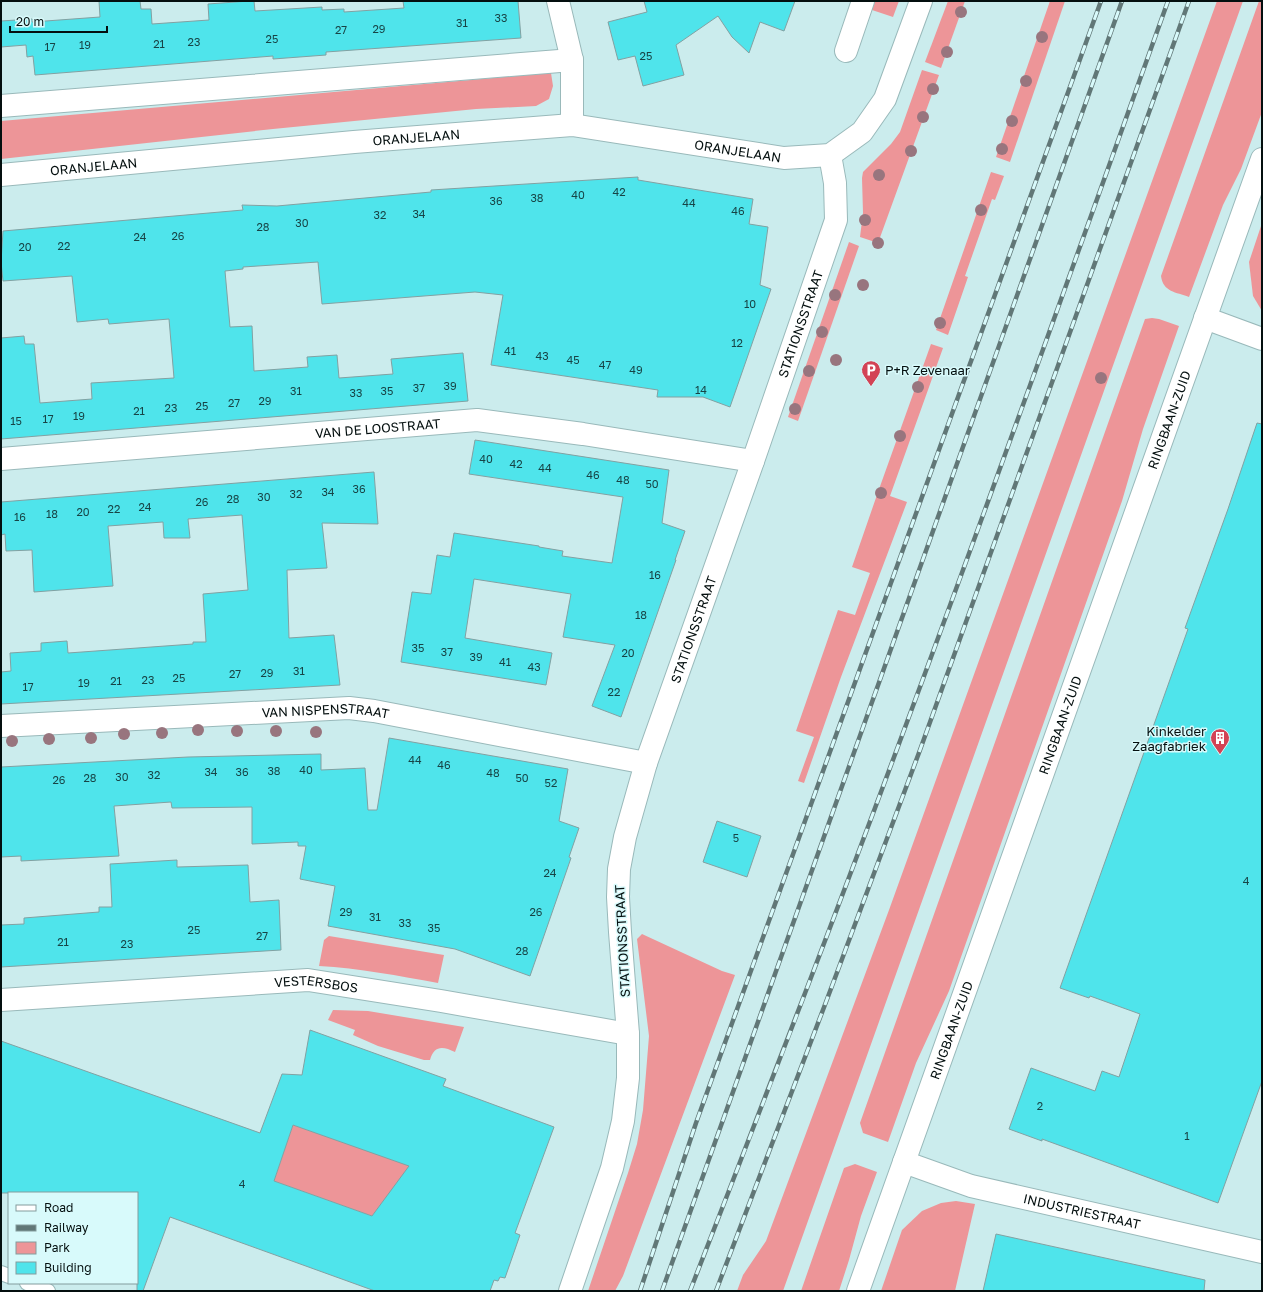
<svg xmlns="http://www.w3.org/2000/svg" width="1263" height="1292" font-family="'Golos Text',sans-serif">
  <rect width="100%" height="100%" fill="#cbeced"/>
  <g fill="#ed9598">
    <path d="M875 1H899L893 17 872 10Z"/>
    <path d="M948 1H965L941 68 925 62Z"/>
    <path d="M1050 1H1065L1010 162 996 157Z"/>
    <path d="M1217 1H1243L783 1291H737L743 1275 766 1241 889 910Z"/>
    <path d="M1259 1H1262V112L1241 169 1223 205 1189 297C1176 292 1163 292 1161 276Z"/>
    <path d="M922 70 939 75 878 243 860 237 863 213 862 178 863 172 891 144 900 132Z"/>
    <path d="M551 73 553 86 549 99 536 106 476 109 273 129 1 159V121Z"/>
    <path d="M991 172 1004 176 995 200 992 199 965 276 968 277 948 335 936 330Z"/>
    <path d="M1262 223V311L1253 296 1249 262Z"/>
    <path d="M849 242 859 246 798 421 788 417Z"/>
    <path d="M1152 318 1159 319 1179 326 1143 429 1122 501 949 991 916 1063 888 1142 863 1133 860 1123 1145 319Z"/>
    <path d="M931 344 943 348 890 496 907 502 841 677 804 783 798 781 814 737 796 731 838 610 855 615 870 573 852 567 878 492Z"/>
    <path d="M642 934 722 971 735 975 623 1276 615 1291H588L628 1173 637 1144 643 1110 649 1036 637 939Z"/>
    <path d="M329 936 444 955 438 983C399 976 359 968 319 966L324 940Z"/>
    <path d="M333 1010 368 1011 464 1027 455 1052C443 1046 434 1045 430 1060H424L378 1046 353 1035 355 1030 328 1020Z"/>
    <path d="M293 1125 411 1166 372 1216 274 1181Z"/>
    <path d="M855 1164 877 1172 861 1216 849 1260 839 1291H801L844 1168Z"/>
    <path d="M956 1201 975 1204 955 1291H881L902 1230 922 1211 941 1203Z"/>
  </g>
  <g fill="#4fe4eb" stroke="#82a1a2" fill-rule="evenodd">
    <path d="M99 1H140L141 9H151L152 24 209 20 208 4 249 1H254L255 11 322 7V10L344 9V12L404 8 403 1H518L521 38 326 52V55L273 59V56L35 75 33 56 27 57 26 45 1 47V21L32 19V22L100 17Z"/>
    <path d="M644 1H795L784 31 760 22 749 53 732 37 718 16 676 45 684 75 643 86 635 56 618 60 608 22 647 12Z"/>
    <path d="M638 177V180L753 199 749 224 768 227 760 285 771 289 730 407 703 397H657L658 390 491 365 503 295 475 292 322 304 318 262 243 267V269L225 271 230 327 252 326 254 371 308 367 307 357 337 355 339 378 393 374 391 359 463 353 468 401 1 439V338L24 336 25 344H34L40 403 92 399 91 383 174 378 169 319 109 324 108 319 77 322 72 276 3 281 1 262 3 231 243 210 242 205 277 206 431 192V190Z"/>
    <path d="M1257 423 1262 424V1081L1218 1203 1042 1139V1141L1009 1129 1031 1068 1095 1091 1102 1071 1119 1077 1140 1014 1090 996 1089 998 1060 988 1188 629 1185 628 1228 509Z"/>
    <path d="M475 440 669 470 662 523 685 531 675 560H676L621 717 592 706 615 645 563 637 571 594 474 579 465 638 552 653 546 685 401 662 412 592 431 594 437 555 450 557 454 533 539 546V547L563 551 562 556 612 563 623 497 469 474Z"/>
    <path d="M374 472 378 524 322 523 327 568 287 570 289 638 334 635 340 685 1 704V672L11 671 10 653 41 651V643L67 641 68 653 193 644V642H206L203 594 248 590 242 515 188 519 190 538H164L163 522 108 526 113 586 34 592 32 550 6 551 5 534 1 535V502Z"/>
    <path d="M389 738 568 769 559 821 579 828 569 857 571 858 530 976 455 949 328 926 335 886 300 879 306 846H298V842L252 844V807L172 808 171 802 114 806 119 856 21 861V856L1 857V767L188 757 321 754V770L365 768 368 810H377Z"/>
    <path d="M717 821 761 836 747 877 703 862Z"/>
    <path d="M177 860V867L248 865 250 902 279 900 281 950 1 967V925L24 924V918L99 912V907H112L110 864Z"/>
    <path d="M310 1030 446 1079 443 1086 554 1127 515 1233 520 1235 505 1278 500 1277 498 1281 494 1280 490 1291H375L170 1217 143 1291H137V1193H1V1041L260 1133 282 1074 302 1075ZM293 1125 409 1166 372 1216 274 1181Z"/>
    <path d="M996 1234 1205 1280 1204 1291H983Z"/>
  </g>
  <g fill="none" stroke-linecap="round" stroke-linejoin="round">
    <g stroke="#99b9ba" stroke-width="16">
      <g id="service">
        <path d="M1 1273 9 1276"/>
        <path d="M27 1283 48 1291"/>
      </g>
    </g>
    <g stroke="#99b9ba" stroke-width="24">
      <g id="minor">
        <path d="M558 1 572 60V125"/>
        <path d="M846 51 863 1"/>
        <path d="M1 106 572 60"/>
        <path d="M1205 318 1262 339"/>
        <path id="s1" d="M1 459 477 420 583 434 753 461"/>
        <path id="s2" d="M1 726 349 708 374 711 646 763"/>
        <path id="s3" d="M1 1000 308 980 441 1001 628 1034"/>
        <path id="s4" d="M904 1162 971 1186 1262 1252"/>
        <path id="s5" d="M570 1291 612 1168 623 1121 628 1078V1034L620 932 618 897 619 869 625 837 646 763 753 461 836 220 835 183 830 155"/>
      </g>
    </g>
    <g stroke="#99b9ba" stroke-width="24">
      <g id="tertiary">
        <path id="s6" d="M1 175 354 142 572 125 784 158 830 155 862 132 885 99 921 1"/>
        <path id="s7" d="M858 1291 1262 159"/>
      </g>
    </g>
    <use href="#service" stroke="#fff" stroke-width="14"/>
    <use href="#minor" stroke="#fff" stroke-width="22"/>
    <use href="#tertiary" stroke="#fff" stroke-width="22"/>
    <g stroke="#617777" stroke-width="4.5">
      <g id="rail">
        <path d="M640 1291 696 1123 1101 1"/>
        <path d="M662 1291 1122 1"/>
        <path d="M690 1291C729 1190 769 1089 807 988 932 661 1050 331 1168 1"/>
        <path d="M716 1291 826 1002 920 750 1189 1"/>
      </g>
    </g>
    <use href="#rail" stroke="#d8fafb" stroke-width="3" stroke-dasharray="9" stroke-linecap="butt"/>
  </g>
  <g fill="#98757e">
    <circle cx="961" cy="12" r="6"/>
    <circle cx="1042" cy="37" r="6"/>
    <circle cx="947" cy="52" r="6"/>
    <circle cx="1026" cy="81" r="6"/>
    <circle cx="933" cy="89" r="6"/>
    <circle cx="923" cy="117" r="6"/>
    <circle cx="1012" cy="121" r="6"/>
    <circle cx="1002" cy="149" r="6"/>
    <circle cx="911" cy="151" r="6"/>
    <circle cx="879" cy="175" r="6"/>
    <circle cx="981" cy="210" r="6"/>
    <circle cx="865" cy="220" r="6"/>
    <circle cx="878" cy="243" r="6"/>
    <circle cx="863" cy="285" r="6"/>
    <circle cx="835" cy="295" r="6"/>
    <circle cx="940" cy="323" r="6"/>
    <circle cx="822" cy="332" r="6"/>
    <circle cx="836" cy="360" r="6"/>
    <circle cx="809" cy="371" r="6"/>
    <circle cx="1101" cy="378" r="6"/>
    <circle cx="918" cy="387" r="6"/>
    <circle cx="795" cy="409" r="6"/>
    <circle cx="900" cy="436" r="6"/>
    <circle cx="881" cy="493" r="6"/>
    <circle cx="198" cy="730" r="6"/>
    <circle cx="237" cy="731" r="6"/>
    <circle cx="276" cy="731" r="6"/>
    <circle cx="316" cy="732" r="6"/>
    <circle cx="162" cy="733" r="6"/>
    <circle cx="124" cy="734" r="6"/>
    <circle cx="91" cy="738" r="6"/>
    <circle cx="49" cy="739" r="6"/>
    <circle cx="12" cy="741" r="6"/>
  </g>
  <defs>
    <g id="parking-pin" transform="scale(1)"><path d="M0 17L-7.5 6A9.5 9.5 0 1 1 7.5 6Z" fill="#d34355" stroke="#d8fafb"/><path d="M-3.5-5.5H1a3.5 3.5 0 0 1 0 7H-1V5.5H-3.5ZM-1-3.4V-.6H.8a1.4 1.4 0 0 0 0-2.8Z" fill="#fff"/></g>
    <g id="building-pin" transform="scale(1)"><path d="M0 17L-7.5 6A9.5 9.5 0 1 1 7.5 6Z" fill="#d34355" stroke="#d8fafb"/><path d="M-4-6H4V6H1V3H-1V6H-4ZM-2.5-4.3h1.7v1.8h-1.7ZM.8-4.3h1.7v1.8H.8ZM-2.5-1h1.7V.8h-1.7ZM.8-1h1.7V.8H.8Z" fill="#fff"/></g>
  </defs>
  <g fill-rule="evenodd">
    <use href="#parking-pin" x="871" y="370"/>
    <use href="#building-pin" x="1220" y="738"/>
  </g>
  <g text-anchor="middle" stroke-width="3" stroke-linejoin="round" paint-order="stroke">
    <g font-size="11" fill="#174446">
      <text x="501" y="22">33</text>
      <text x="462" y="27">31</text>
      <text x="379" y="33">29</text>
      <text x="341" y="34">27</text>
      <text x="272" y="43">25</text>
      <text x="194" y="46">23</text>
      <text x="159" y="48">21</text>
      <text x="85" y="49">19</text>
      <text x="50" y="51">17</text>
      <text x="646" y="60">25</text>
      <text x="619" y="196">42</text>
      <text x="578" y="199">40</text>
      <text x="537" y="202">38</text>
      <text x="496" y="205">36</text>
      <text x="689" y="207">44</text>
      <text x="738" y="215">46</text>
      <text x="419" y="218">34</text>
      <text x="380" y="219">32</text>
      <text x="302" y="227">30</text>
      <text x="263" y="231">28</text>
      <text x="178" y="240">26</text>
      <text x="140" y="241">24</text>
      <text x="64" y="250">22</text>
      <text x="25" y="251">20</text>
      <text x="750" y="308">10</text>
      <text x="737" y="347">12</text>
      <text x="510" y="355">41</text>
      <text x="542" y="360">43</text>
      <text x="573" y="364">45</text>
      <text x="605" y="369">47</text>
      <text x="636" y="374">49</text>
      <text x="450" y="390">39</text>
      <text x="419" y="392">37</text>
      <text x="701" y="394">14</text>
      <text x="296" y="395">31</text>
      <text x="387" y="395">35</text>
      <text x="356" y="397">33</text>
      <text x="265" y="405">29</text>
      <text x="234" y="407">27</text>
      <text x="202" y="410">25</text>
      <text x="171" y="412">23</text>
      <text x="139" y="415">21</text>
      <text x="79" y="420">19</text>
      <text x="48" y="423">17</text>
      <text x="16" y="425">15</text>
      <text x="486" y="463">40</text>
      <text x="516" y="468">42</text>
      <text x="545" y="472">44</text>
      <text x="593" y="479">46</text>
      <text x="623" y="484">48</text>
      <text x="652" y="488">50</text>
      <text x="359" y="493">36</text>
      <text x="328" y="496">34</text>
      <text x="296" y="498">32</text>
      <text x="264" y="501">30</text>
      <text x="233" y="503">28</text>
      <text x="202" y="506">26</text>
      <text x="145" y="511">24</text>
      <text x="114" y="513">22</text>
      <text x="83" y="516">20</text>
      <text x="52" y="518">18</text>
      <text x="20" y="521">16</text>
      <text x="655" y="579">16</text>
      <text x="641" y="619">18</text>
      <text x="418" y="652">35</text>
      <text x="447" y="656">37</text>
      <text x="628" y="657">20</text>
      <text x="476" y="661">39</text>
      <text x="505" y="666">41</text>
      <text x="534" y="671">43</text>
      <text x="299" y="675">31</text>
      <text x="267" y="677">29</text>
      <text x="235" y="678">27</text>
      <text x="179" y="682">25</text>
      <text x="148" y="684">23</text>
      <text x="116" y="685">21</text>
      <text x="84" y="687">19</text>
      <text x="28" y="691">17</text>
      <text x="614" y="696">22</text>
      <text x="415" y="764">44</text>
      <text x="444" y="769">46</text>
      <text x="306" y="774">40</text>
      <text x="274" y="775">38</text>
      <text x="211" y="776">34</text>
      <text x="242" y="776">36</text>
      <text x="493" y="777">48</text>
      <text x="154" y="779">32</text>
      <text x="122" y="781">30</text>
      <text x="90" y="782">28</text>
      <text x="522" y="782">50</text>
      <text x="59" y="784">26</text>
      <text x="551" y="787">52</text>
      <text x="736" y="842">5</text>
      <text x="550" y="877">24</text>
      <text x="1246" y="885">4</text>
      <text x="346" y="916">29</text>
      <text x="536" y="916">26</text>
      <text x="375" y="921">31</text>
      <text x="405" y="927">33</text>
      <text x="434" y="932">35</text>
      <text x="194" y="934">25</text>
      <text x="262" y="940">27</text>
      <text x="63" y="946">21</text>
      <text x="127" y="948">23</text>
      <text x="522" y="955">28</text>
      <text x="1040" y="1110">2</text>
      <text x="1187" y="1140">1</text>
      <text x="242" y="1188">4</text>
    </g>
    <g font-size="13" fill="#040f0f" stroke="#d8fafb">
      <text dy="5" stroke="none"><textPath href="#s6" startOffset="417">ORANJELAAN</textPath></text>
      <text dy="5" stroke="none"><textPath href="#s6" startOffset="741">ORANJELAAN</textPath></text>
      <text dy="5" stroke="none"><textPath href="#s6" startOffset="93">ORANJELAAN</textPath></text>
      <text dy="5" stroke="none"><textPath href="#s5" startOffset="1006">STATIONSSTRAAT</textPath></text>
      <text dy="5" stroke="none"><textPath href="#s7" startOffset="925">RINGBAAN-ZUID</textPath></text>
      <text dy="5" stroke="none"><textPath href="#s1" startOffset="378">VAN DE LOOSTRAAT</textPath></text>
      <text dy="5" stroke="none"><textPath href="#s5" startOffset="682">STATIONSSTRAAT</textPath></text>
      <text dy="5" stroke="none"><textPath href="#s2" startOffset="325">VAN NISPENSTRAAT</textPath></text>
      <text dy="5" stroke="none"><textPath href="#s7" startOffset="601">RINGBAAN-ZUID</textPath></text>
      <text transform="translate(622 941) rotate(-93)" y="5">STATIONSSTRAAT</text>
      <text dy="5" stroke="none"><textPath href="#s3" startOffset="316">VESTERSBOS</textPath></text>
      <text dy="5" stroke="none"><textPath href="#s7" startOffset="277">RINGBAAN-ZUID</textPath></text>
      <text dy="5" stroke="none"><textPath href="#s4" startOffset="185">INDUSTRIESTRAAT</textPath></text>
    </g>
    <g font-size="13" fill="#040f0f" stroke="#d8fafb" text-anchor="start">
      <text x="885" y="375">P+R Zevenaar</text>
      <text x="1206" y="736" text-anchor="end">Kinkelder<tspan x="1206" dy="15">Zaagfabriek</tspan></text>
    </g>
  </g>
  <rect width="1263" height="1292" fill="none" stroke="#040f0f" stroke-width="4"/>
  <rect x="8" y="1192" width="130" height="92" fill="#d8fafb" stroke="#839c9d"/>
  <rect x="16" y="1205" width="20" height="6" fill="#ffffff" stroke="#839c9d"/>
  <text x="44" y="1212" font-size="12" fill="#040f0f">Road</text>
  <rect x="16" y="1225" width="20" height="6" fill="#617777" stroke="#839c9d"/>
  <text x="44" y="1232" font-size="12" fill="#040f0f">Railway</text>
  <rect x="16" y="1242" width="20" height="12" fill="#ed9598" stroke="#839c9d"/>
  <text x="44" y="1252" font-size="12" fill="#040f0f">Park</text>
  <rect x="16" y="1262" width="20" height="12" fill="#4fe4eb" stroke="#839c9d"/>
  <text x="44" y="1272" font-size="12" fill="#040f0f">Building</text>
  <path d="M10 26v6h97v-6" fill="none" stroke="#040f0f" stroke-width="2"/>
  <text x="16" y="26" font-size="12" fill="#040f0f" stroke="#d8fafb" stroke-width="3" paint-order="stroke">20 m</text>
</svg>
